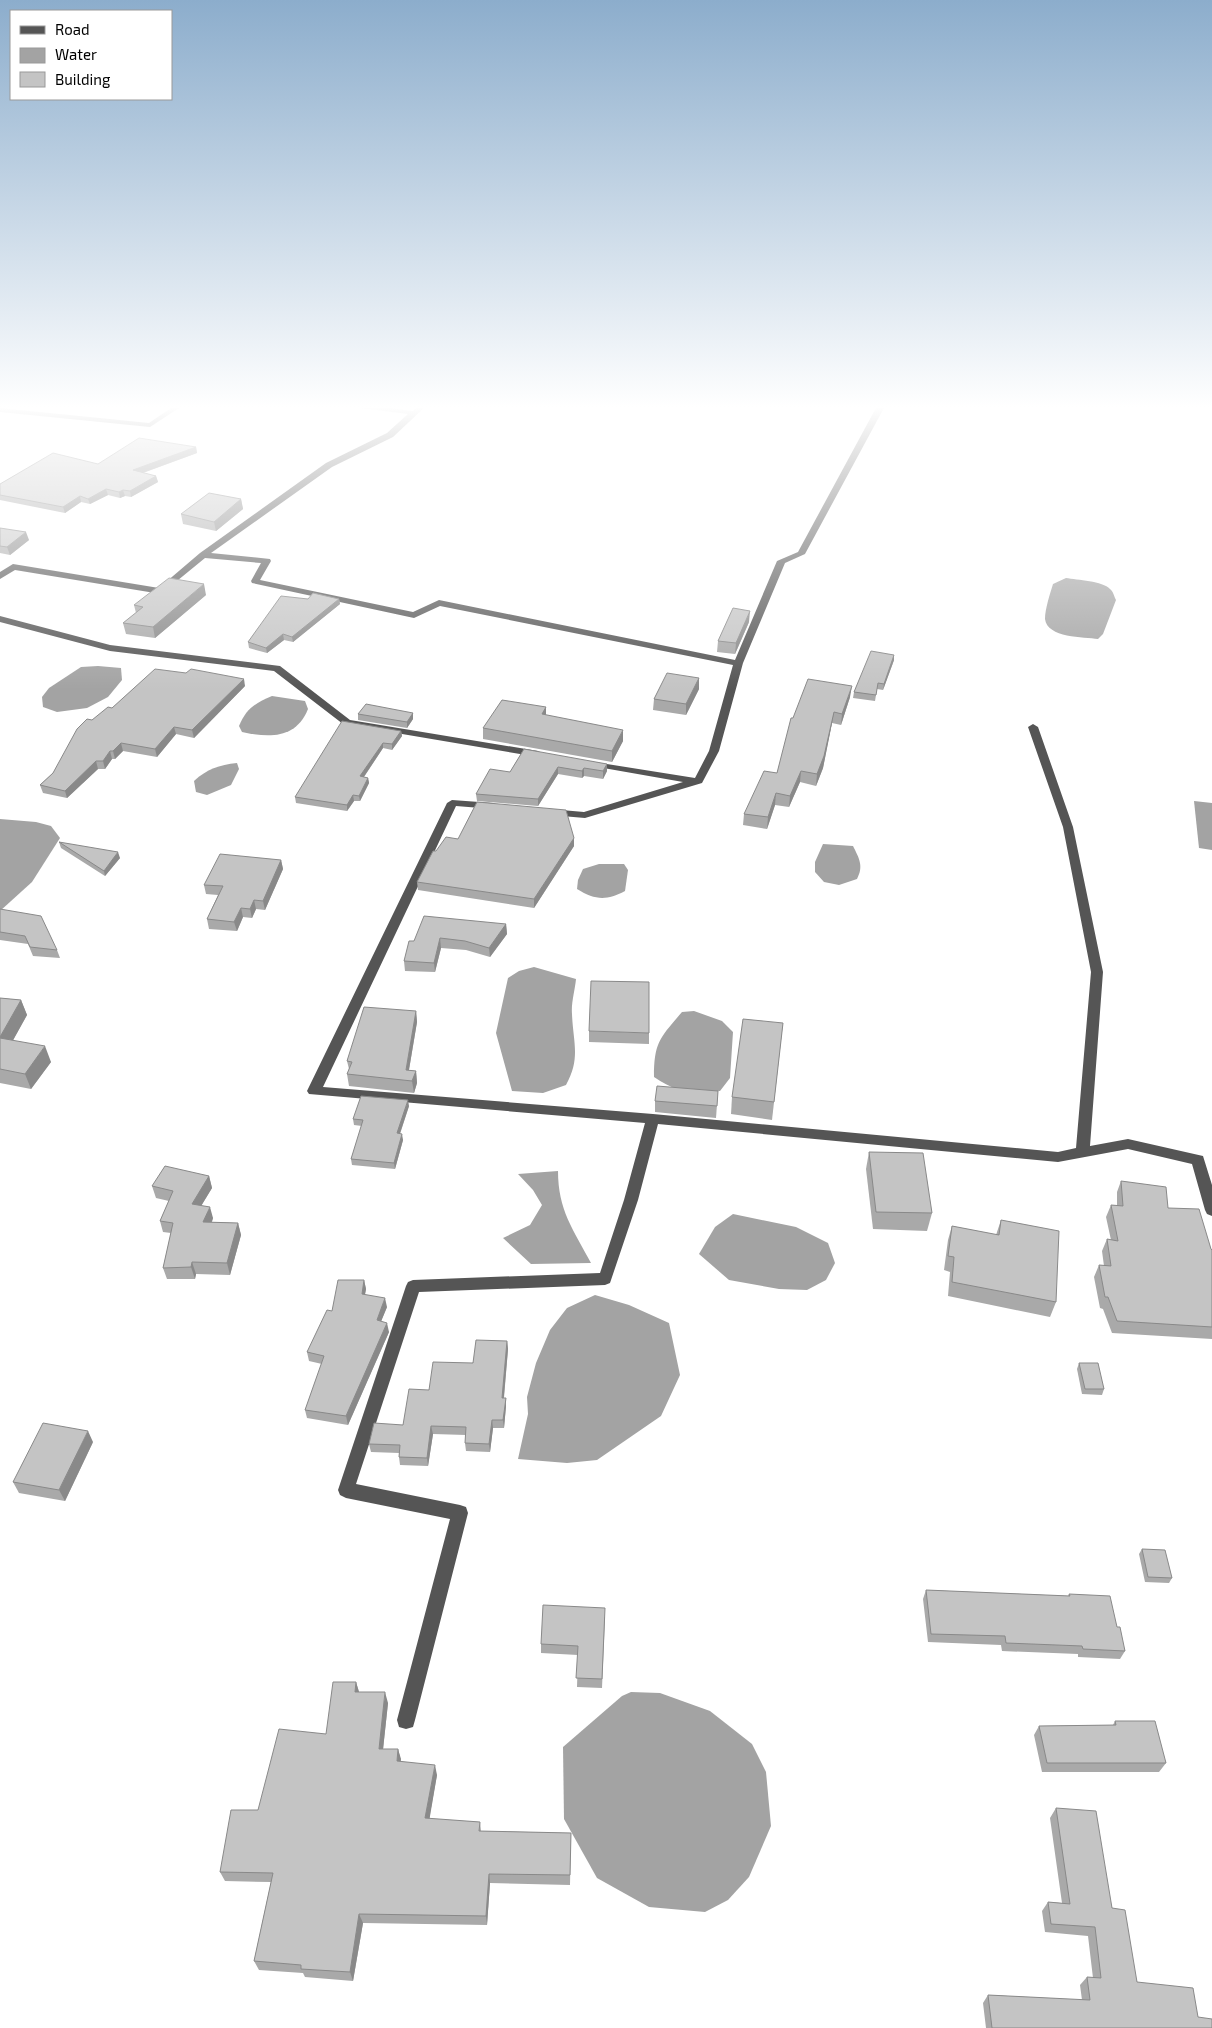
<svg xmlns="http://www.w3.org/2000/svg" width="1212" height="2028" font-family="'Exo 2',sans-serif">
  <rect width="100%" height="100%" fill="#fff"/>
  <g fill="#a3a3a3">
    <path d="M1066 578C1077 580 1103 581 1110 589 1113 591 1114 596 1116 600L1103 634 1098 639C1084 637 1047 638 1045 619 1045 609 1050 594 1053 584Z"/>
    <path d="M98 666 121 668 122 680 108 697 87 708 57 712 43 707 42 697 49 688 81 667Z"/>
    <path d="M272 696 305 701 308 709C296 739 269 738 242 732L239 726C246 709 255 703 272 696Z"/>
    <path d="M237 763 239 769 231 785 207 795 196 792 194 781C207 769 219 765 237 763Z"/>
    <path d="M1194 801 1212 803V850L1199 848Z"/>
    <path d="M0 819 36 822 51 826 60 838 32 882 0 911Z"/>
    <path d="M823 844 853 846C859 858 864 866 857 879L839 885 824 882 815 872V862Z"/>
    <path d="M599 864H624L628 870 625 891C606 901 595 900 577 889L578 880 583 869Z"/>
    <path d="M534 967 576 979C575 990 571 1003 572 1014 573 1042 581 1058 566 1085L543 1093 512 1091 496 1033 508 978 519 971Z"/>
    <path d="M694 1011 722 1021 733 1032 730 1078 720 1091C692 1093 677 1093 654 1077 654 1042 660 1038 682 1012Z"/>
    <path d="M558 1171C558 1210 573 1229 591 1263L531 1264 503 1238 530 1225 542 1205 533 1190 518 1174Z"/>
    <path d="M733 1214 796 1227 828 1243 835 1263 826 1280 807 1290 779 1289 729 1280 699 1254 715 1227Z"/>
    <path d="M595 1295 629 1305 669 1323 680 1375 661 1416 597 1460 567 1463 518 1459 528 1414 527 1397 536 1363 550 1330 567 1308Z"/>
    <path d="M631 1692 660 1693 710 1711 752 1744 766 1772 771 1826 749 1877 728 1900 705 1912 649 1907 597 1878 564 1819 563 1747 622 1696Z"/>
  </g>
  <g fill="none" stroke-linecap="round" stroke-linejoin="round">
    <g fill="#555" fill-rule="evenodd">
      <path d="M174 406H182L150 427 0 412V408L149 423Z"/>
      <path d="M356 406H374L413 411 418 406H426L393 437 332 467 211 553 270 559 271 561 260 580 413 612 439 600 735 660 777 561 798 552 877 406H885L805 554 785 563 743 663 719 751 702 783 585 818 550 815 545 812 550 809 584 812 683 782 592 766 588 765 587 763 588 761 695 778 709 751 733 665 440 606 414 618 252 583 251 581 261 563 205 558 161 594 15 570 0 579V572L13 564 159 588 200 553 326 463 387 433 408 414 360 408Z"/>
      <path d="M0 616 110 645 280 666 350 720 538 751 543 754 538 757 343 724 274 671 110 651 0 622Z"/>
      <path d="M1033 724 1038 727 1073 827 1103 972 1090 1146 1128 1139 1203 1156 1212 1185V1216L1207 1214 1205 1210 1192 1164 1128 1149 1058 1162 658 1124 638 1200 610 1283 605 1285 419 1292 356 1484 460 1505 466 1507 468 1513 415 1720 413 1727 406 1729 399 1727 397 1720 450 1519 346 1498 340 1495 338 1490 406 1286 408 1282 413 1280 600 1273 624 1200 645 1123 309 1094 307 1091 447 803 452 800 493 803 498 806 493 809 456 806 323 1087 653 1114 1058 1152 1076 1148 1091 972 1063 827 1028 727Z"/>
    </g>
  </g>
  <g fill="#a9a9a9">
    <path d="M196 447 197 453 143 473 156 476 158 482 131 497 125 496 120 498 108 495 90 504 81 502 65 513 0 500V484L98 464Z"/>
    <path d="M241 499 243 509 216 531 183 524 181 514Z"/>
    <path d="M0 528 29 540 10 555 0 553Z"/>
    <path d="M206 595 155 638 126 634 123 623 136 613 134 605Z"/>
    <path d="M308 599H339L340 604 293 642 284 640 267 653 249 648 248 642Z"/>
    <path d="M749 622 735 654 717 652 718 641Z"/>
    <path d="M894 655V660L883 690 877 689 875 701 853 698 854 692Z"/>
    <path d="M699 678V689L686 715 653 710 654 699Z"/>
    <path d="M245 686 194 738 176 734 157 757 123 751 115 759H112L105 769H98L67 798 43 793 40 785 53 773 92 720 112 708Z"/>
    <path d="M850 697 841 725 832 723 823 768 816 786 800 782 789 807 775 805 767 829 743 825 744 814 777 773 793 718Z"/>
    <path d="M546 707V715L623 741 612 762 483 739V728Z"/>
    <path d="M413 713V719L407 728 358 720V714Z"/>
    <path d="M401 731 402 736 392 750 383 748 364 777 368 778 369 783 360 801H354L347 811 296 803 295 797Z"/>
    <path d="M524 749 607 771 603 779 584 776 582 778 558 774 538 806 477 801 476 794 510 772Z"/>
    <path d="M574 838V846L534 908 418 890 417 882 436 851 458 839Z"/>
    <path d="M59 842 120 858 105 876 61 848Z"/>
    <path d="M281 860 283 869 265 910 256 909 252 918 243 917 237 931 209 929 207 919 218 895 206 894 204 885Z"/>
    <path d="M0 909 57 950 60 958 33 956 28 944 0 940Z"/>
    <path d="M506 924 507 934 490 957 466 950 441 948 435 972 405 971 404 961 414 941Z"/>
    <path d="M0 998 21 1000 27 1015 13 1040 51 1062 31 1089 0 1083Z"/>
    <path d="M416 1011 417 1022 409 1070 416 1071 417 1083 414 1093 349 1086 347 1074 349 1069 347 1061Z"/>
    <path d="M783 1023 772 1120 731 1114 732 1097Z"/>
    <path d="M589 1031 649 1033V1044L589 1042Z"/>
    <path d="M718 1091 716 1118 655 1112V1101Z"/>
    <path d="M409 1106 400 1134 403 1140 395 1169 352 1165 351 1159 362 1126 354 1125 353 1119Z"/>
    <path d="M869 1152 932 1213 927 1231 873 1229 866 1169Z"/>
    <path d="M209 1176 212 1188 201 1206 213 1218 212 1222 238 1223 241 1235 230 1275 196 1274 195 1279H167L163 1268 171 1233 163 1232 160 1221 169 1201 156 1198 152 1186Z"/>
    <path d="M1121 1181 1168 1208 1211 1249 1212 1250V1339L1112 1333 1103 1309 1100 1308 1094 1277 1099 1265 1104 1266 1102 1251 1107 1239 1111 1240 1106 1217 1111 1205 1117 1206V1192Z"/>
    <path d="M1001 1220 1056 1302 1050 1317 948 1296 950 1272 944 1270 948 1240 952 1226 996 1235Z"/>
    <path d="M364 1280 366 1289 365 1295 387 1307 381 1321 389 1332 348 1425 307 1418 305 1410 322 1364 309 1361 307 1352Z"/>
    <path d="M507 1341 508 1349 504 1398H506V1406L504 1428H493L490 1452 466 1451 465 1443 466 1435 433 1434 428 1466 400 1465 399 1457V1453L371 1452 369 1444 403 1425 429 1390Z"/>
    <path d="M1079 1363 1104 1389 1102 1395 1082 1394 1077 1369Z"/>
    <path d="M93 1442 65 1501 19 1493 13 1482Z"/>
    <path d="M1142 1549 1172 1578 1169 1583 1145 1582 1139 1554Z"/>
    <path d="M926 1590 1068 1596 1069 1594 1117 1627 1125 1651 1120 1659 1078 1657V1654L1002 1651 1001 1645 928 1642 923 1599Z"/>
    <path d="M605 1617 602 1688 577 1687 578 1655 541 1653V1644Z"/>
    <path d="M356 1682 359 1692 388 1703 383 1749H398L401 1761 437 1775 429 1819 480 1822 481 1831 571 1833 570 1885 490 1883 487 1925 363 1923 353 1981 305 1977 303 1973 259 1970 254 1961 271 1882 225 1881 220 1872 258 1810 326 1734Z"/>
    <path d="M1115 1721 1166 1763 1159 1772H1042L1034 1735 1039 1726 1113 1725Z"/>
    <path d="M1056 1808 1112 1908 1137 1982 1198 2017 1212 2028H986L983 2003 988 1995 1082 2000 1080 1985 1087 1977 1093 1978 1088 1936 1045 1932 1042 1911 1048 1902 1062 1903 1050 1818Z"/>
  </g>
  <g fill="#898989">
    <path d="M196 447 197 453 134 476 133 470Z"/>
    <path d="M156 476 158 482 131 497 130 491Z"/>
    <path d="M106 489 108 495 90 504 88 499Z"/>
    <path d="M123 490 125 496 120 498 119 492Z"/>
    <path d="M80 496 81 502 65 513 63 507Z"/>
    <path d="M241 499 243 509 216 531 214 522Z"/>
    <path d="M26 532 29 540 10 555 7 547Z"/>
    <path d="M204 584 206 595 155 638 153 627Z"/>
    <path d="M339 599 340 604 293 642 292 637Z"/>
    <path d="M750 611 749 622 735 654 736 643Z"/>
    <path d="M283 634 284 640 267 653 266 648Z"/>
    <path d="M894 655V660L883 690 884 684Z"/>
    <path d="M699 678V689L686 715V704Z"/>
    <path d="M244 679 245 686 194 738 192 730Z"/>
    <path d="M852 686 850 697 841 725 842 714Z"/>
    <path d="M546 707V718L542 714Z"/>
    <path d="M834 712 832 723 823 768 816 786 817 774Z"/>
    <path d="M413 713V719L407 728V722Z"/>
    <path d="M174 727 176 734 157 757 155 749Z"/>
    <path d="M623 730V741L612 762V751Z"/>
    <path d="M401 731 402 736 392 750V744Z"/>
    <path d="M121 743 123 751 115 759 113 751Z"/>
    <path d="M383 743V748L361 781 360 776Z"/>
    <path d="M110 751 112 759 105 769 103 761Z"/>
    <path d="M96 761 98 769 67 798 65 791Z"/>
    <path d="M607 764V771L603 779V771Z"/>
    <path d="M558 767V774L538 806V799Z"/>
    <path d="M584 768V776L582 778V771Z"/>
    <path d="M801 771 800 782 789 807 790 796Z"/>
    <path d="M368 778 369 783 360 801 359 796Z"/>
    <path d="M776 793 775 805 767 829 768 817Z"/>
    <path d="M353 795 354 801 347 811V805Z"/>
    <path d="M574 838V846L534 908V899Z"/>
    <path d="M118 852 120 858 105 876 104 871Z"/>
    <path d="M281 860 283 869 265 910 263 901Z"/>
    <path d="M254 900 256 909 252 918 250 909Z"/>
    <path d="M241 908 243 917 237 931 234 922Z"/>
    <path d="M506 924 507 934 490 957 489 948Z"/>
    <path d="M440 938 441 948 435 972 434 963Z"/>
    <path d="M21 1000 27 1015 6 1053 0 1037Z"/>
    <path d="M416 1011 417 1022 407 1081 406 1070Z"/>
    <path d="M45 1046 51 1062 31 1089 25 1074Z"/>
    <path d="M416 1071 417 1083 414 1093 412 1081Z"/>
    <path d="M408 1100 409 1106 398 1139 397 1133Z"/>
    <path d="M402 1134 403 1140 395 1169 394 1163Z"/>
    <path d="M209 1176 212 1188 195 1216 192 1204Z"/>
    <path d="M210 1207 213 1218 207 1234 203 1222Z"/>
    <path d="M238 1223 241 1235 230 1275 227 1263Z"/>
    <path d="M192 1262 196 1274 195 1279 191 1267Z"/>
    <path d="M364 1280 366 1289 363 1303 362 1294Z"/>
    <path d="M385 1298 387 1307 378 1329 377 1320Z"/>
    <path d="M387 1323 389 1332 348 1425 346 1416Z"/>
    <path d="M507 1341 508 1349 503 1406 502 1398Z"/>
    <path d="M506 1398V1406L504 1428 503 1420Z"/>
    <path d="M492 1420 493 1428 490 1452 489 1444Z"/>
    <path d="M431 1426 433 1434 428 1466 427 1458Z"/>
    <path d="M88 1431 93 1442 65 1501 59 1490Z"/>
    <path d="M356 1682 359 1692H355Z"/>
    <path d="M385 1692 388 1703 382 1759 379 1749Z"/>
    <path d="M398 1749 401 1759 399 1771 397 1761Z"/>
    <path d="M435 1765 437 1775 428 1828 425 1818Z"/>
    <path d="M489 1874 490 1883 487 1925 486 1916Z"/>
    <path d="M359 1914 363 1923 353 1981 350 1972Z"/>
  </g>
  <g fill="#c4c4c4" stroke="#898989">
    <path d="M139 438 196 447 133 470 156 476 130 491 123 490 119 492 106 489 88 499 80 496 63 507 0 495V484L53 453 98 464Z"/>
    <path d="M209 493 241 499 214 522 181 514Z"/>
    <path d="M0 528 26 532 7 547 0 546Z"/>
    <path d="M169 578 204 584 153 627 123 623 143 607 134 605Z"/>
    <path d="M313 593 339 599 292 637 283 634 266 648 248 642 281 596 308 599Z"/>
    <path d="M733 608 750 611 736 643 718 641Z"/>
    <path d="M871 651 894 655 884 684 878 683 876 695 854 692Z"/>
    <path d="M155 669 186 673 191 669 244 679 192 730 174 727 155 749 121 743 113 751H110L103 761H96L65 791 40 785 53 773 77 729 87 719 92 720 108 707 112 708Z"/>
    <path d="M667 673 699 678 686 704 654 699Z"/>
    <path d="M808 679 852 686 842 714 834 712 824 756 817 774 801 771 790 796 776 793 768 817 744 814 764 771 777 773 791 718H793Z"/>
    <path d="M502 700 546 707 542 714 623 730 612 751 483 728Z"/>
    <path d="M366 704 413 713 407 722 358 714Z"/>
    <path d="M342 721 401 731 392 744 383 743 360 776 368 778 359 796 353 795 347 805 295 797Z"/>
    <path d="M524 749 607 764 603 771 584 768 582 771 558 767 538 799 476 794 490 769 510 772Z"/>
    <path d="M477 802 566 810 574 838 534 899 417 882 433 851H436L446 837 458 839Z"/>
    <path d="M59 842 118 852 104 871Z"/>
    <path d="M220 854 281 860 263 901 254 900 250 909 241 908 234 922 207 919 223 886 204 885Z"/>
    <path d="M0 909 41 916 57 950 30 947 25 936 0 932Z"/>
    <path d="M424 916 506 924 489 948 465 941 440 938 434 963 404 961 409 941H414Z"/>
    <path d="M591 981 649 982V1033L589 1031Z"/>
    <path d="M0 998 21 1000 0 1037Z"/>
    <path d="M364 1007 416 1011 406 1070 416 1071 412 1081 347 1074 352 1062 347 1061Z"/>
    <path d="M743 1019 783 1023 774 1102 732 1097Z"/>
    <path d="M0 1038 45 1046 25 1074 0 1069Z"/>
    <path d="M657 1086 718 1091 717 1106 655 1101Z"/>
    <path d="M361 1096 408 1100 397 1133 402 1134 394 1163 351 1159 363 1120 353 1119Z"/>
    <path d="M869 1152 923 1153 932 1213 876 1212Z"/>
    <path d="M165 1166 209 1176 192 1204 210 1207 203 1222 238 1223 227 1263 192 1262 191 1267 163 1268 173 1223 160 1221 173 1191 152 1186Z"/>
    <path d="M1121 1181 1166 1187 1168 1208 1199 1209 1211 1249 1212 1250V1327L1117 1321 1108 1297H1105L1099 1265 1111 1266 1107 1239 1118 1241 1111 1205 1123 1206Z"/>
    <path d="M1001 1220 1059 1231 1056 1302 952 1282 954 1257 948 1256 952 1226 999 1235Z"/>
    <path d="M338 1280H364L362 1294 385 1298 377 1320 387 1323 346 1416 305 1410 324 1356 307 1352 327 1310 332 1311Z"/>
    <path d="M476 1340 507 1341 502 1398H506L503 1420H492L489 1444 465 1443 466 1427 431 1426 427 1458 399 1457 400 1445 369 1444 374 1423 403 1425 409 1389 429 1390 433 1362 473 1363Z"/>
    <path d="M1079 1363H1098L1104 1389H1085Z"/>
    <path d="M43 1423 88 1431 59 1490 13 1482Z"/>
    <path d="M1142 1549 1165 1550 1172 1578 1148 1577Z"/>
    <path d="M926 1590 1070 1596 1069 1594 1110 1596 1117 1627H1120L1125 1651 1083 1649 1082 1646 1006 1643 1005 1636 931 1634Z"/>
    <path d="M543 1605 605 1608 602 1679 576 1678 578 1646 541 1644Z"/>
    <path d="M333 1682H356L355 1692H385L379 1749H398L397 1761 435 1765 425 1818 480 1822 479 1831 571 1833 570 1875 489 1874 486 1916 359 1914 350 1972 301 1969V1965L254 1961 273 1873 220 1872 231 1810H258L279 1729 326 1734Z"/>
    <path d="M1115 1721H1155L1166 1763H1047L1039 1726 1116 1725Z"/>
    <path d="M1056 1808 1096 1811 1112 1908 1125 1910 1137 1982 1193 1988 1198 2017 1212 2019V2028H992L988 1995 1090 2000 1087 1977 1101 1978 1095 1927 1051 1924 1048 1902 1070 1904Z"/>
  </g>
  <linearGradient id="sky" x2="0" y2="1"><stop stop-color="#8cadcc"/><stop offset="0.59" stop-color="#fff"/><stop offset="1" stop-color="#fff" stop-opacity="0"/></linearGradient>
  <rect width="1212" height="690" fill="url(#sky)"/>
  <rect x="10" y="10" width="162" height="90" fill="#ffffff" stroke="#999999"/>
  <rect x="20" y="26" width="25" height="8" fill="#555555" stroke="#999999"/>
  <text x="55" y="35" font-size="15" fill="#000000">Road</text>
  <rect x="20" y="48" width="25" height="15" fill="#a3a3a3" stroke="#999999"/>
  <text x="55" y="60" font-size="15" fill="#000000">Water</text>
  <rect x="20" y="72" width="25" height="15" fill="#c4c4c4" stroke="#999999"/>
  <text x="55" y="85" font-size="15" fill="#000000">Building</text>
</svg>
